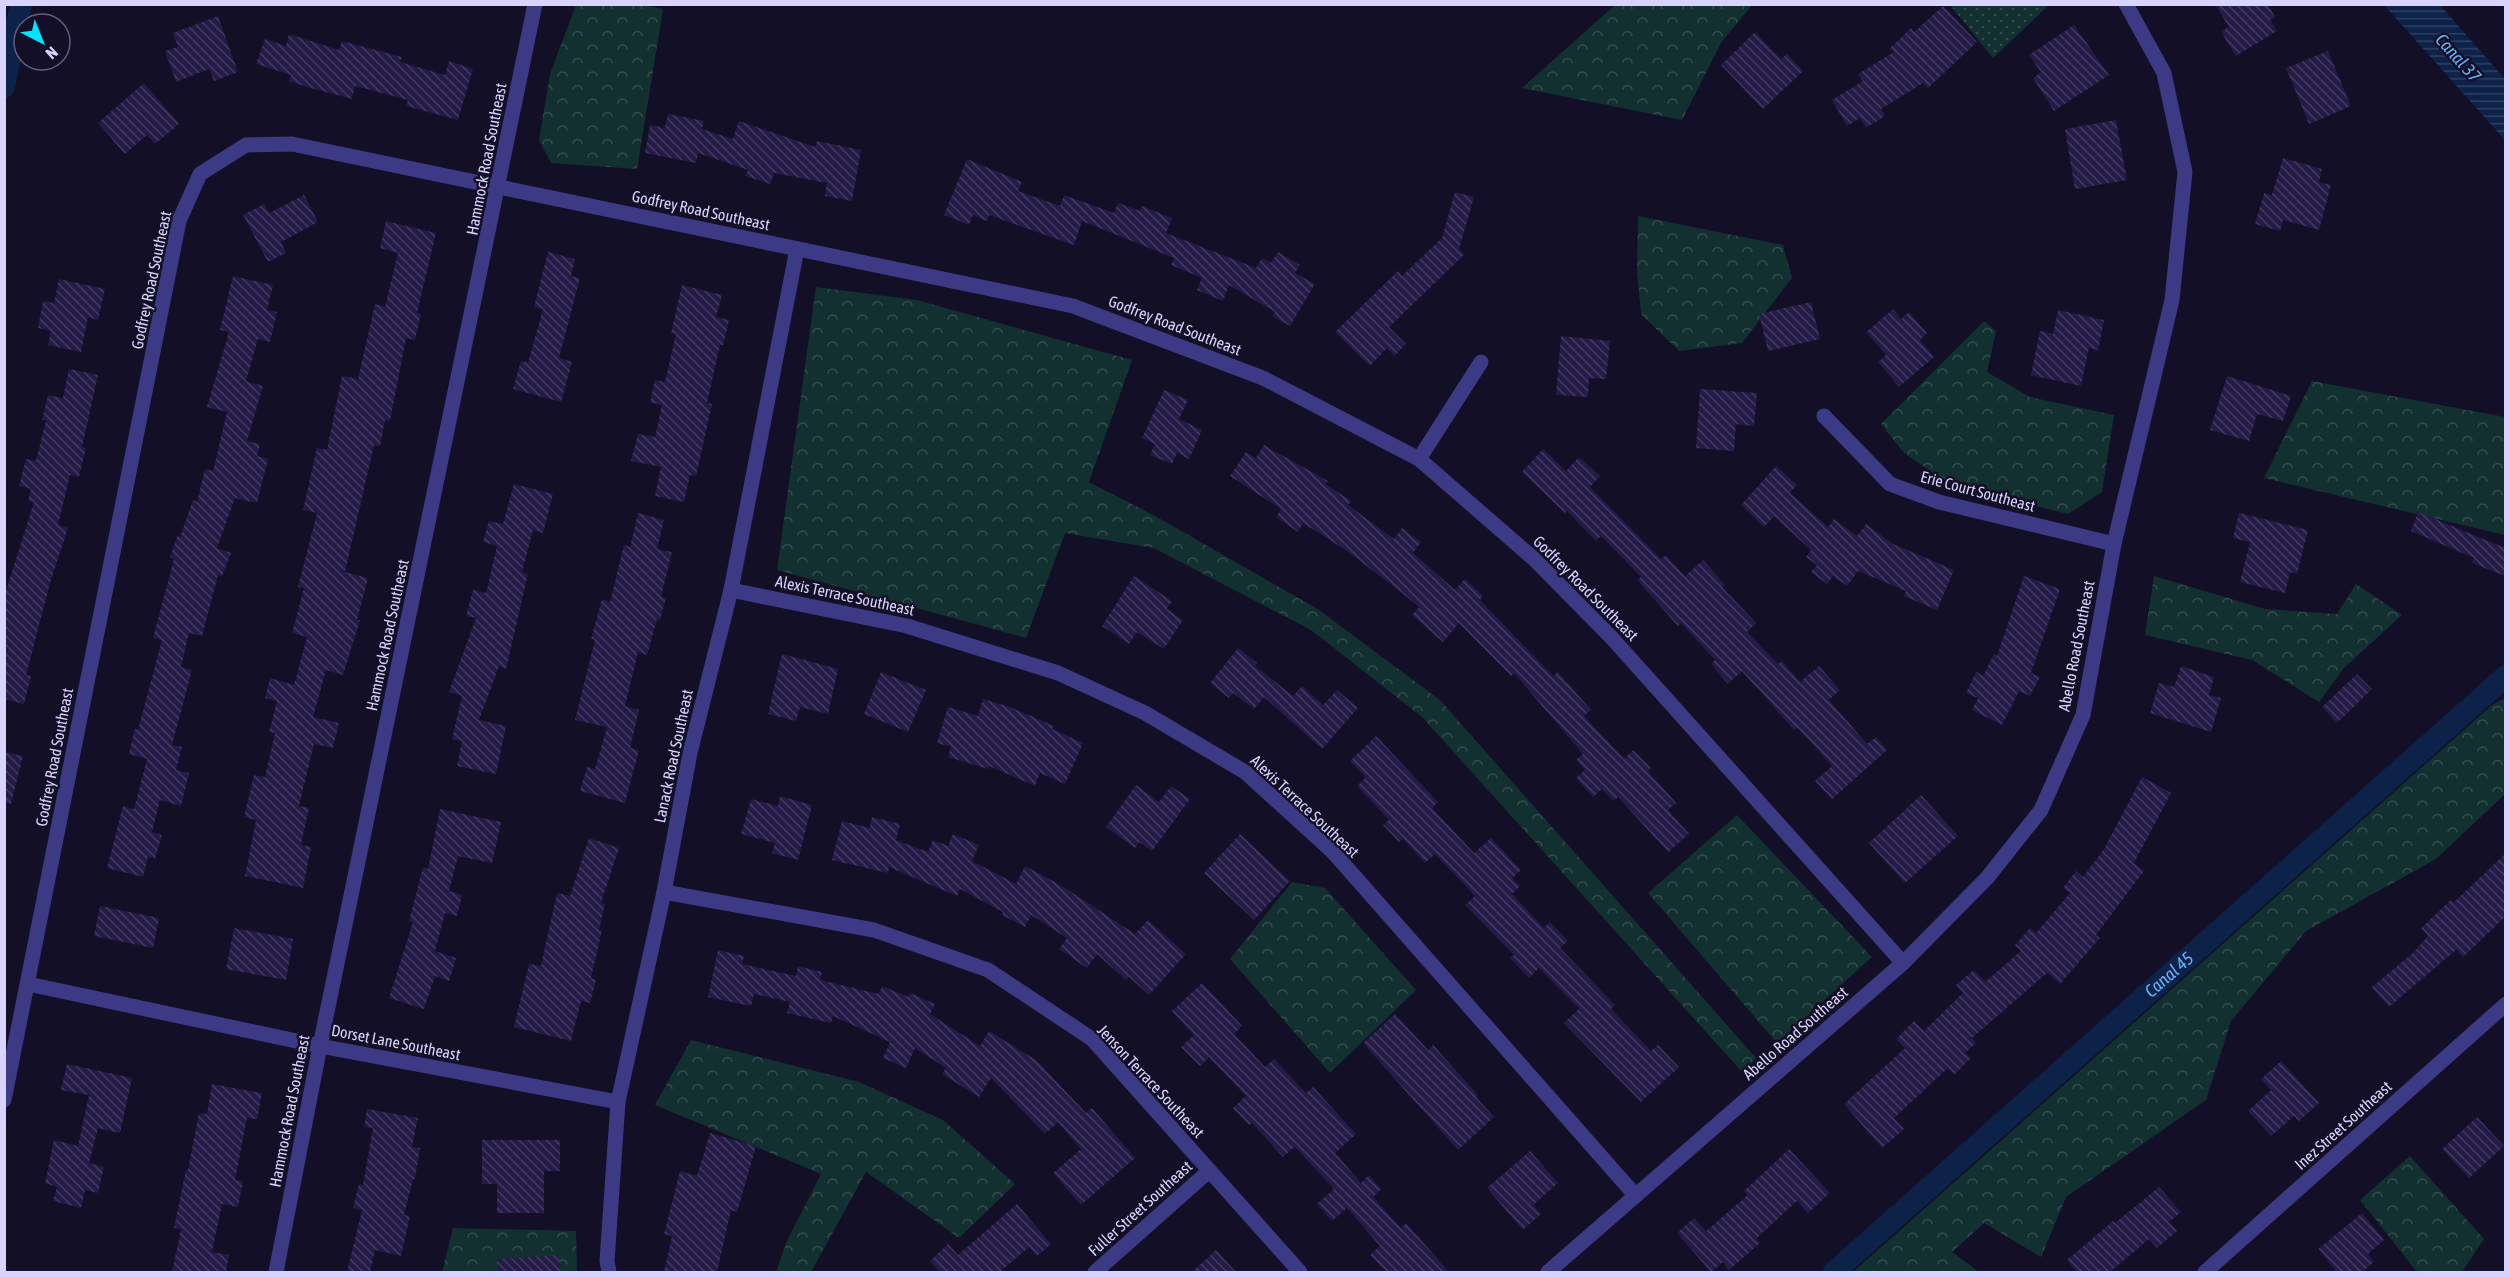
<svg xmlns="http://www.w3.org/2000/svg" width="2510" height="1277" font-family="'Asap Condensed',sans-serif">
  <defs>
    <pattern id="grass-dots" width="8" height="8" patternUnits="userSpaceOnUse" patternTransform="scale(1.5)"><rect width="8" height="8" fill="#12302f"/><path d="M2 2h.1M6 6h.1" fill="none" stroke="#344d4e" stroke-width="1.8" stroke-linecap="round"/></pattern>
    <pattern id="forest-crowns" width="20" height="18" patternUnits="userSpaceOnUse" patternTransform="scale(1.5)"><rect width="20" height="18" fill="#12302f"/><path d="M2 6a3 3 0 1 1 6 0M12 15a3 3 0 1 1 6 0" fill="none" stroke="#344d4e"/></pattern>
    <pattern id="water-rules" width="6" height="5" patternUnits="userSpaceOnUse" patternTransform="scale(1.5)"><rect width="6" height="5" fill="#0c2248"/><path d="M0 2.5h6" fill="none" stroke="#2f4163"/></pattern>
    <pattern id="building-back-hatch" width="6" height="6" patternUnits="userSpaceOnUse" patternTransform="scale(1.5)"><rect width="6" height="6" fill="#241b47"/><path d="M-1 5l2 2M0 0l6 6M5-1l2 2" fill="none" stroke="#433b63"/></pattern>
  </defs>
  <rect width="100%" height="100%" fill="#130f26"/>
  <path fill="url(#grass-dots)" d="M1950 5H2049L1993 58Z"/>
  <g fill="url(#forest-crowns)">
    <path d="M576 5H645L663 9 637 169 551 163 539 140 550 74Z"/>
    <path d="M1615 5V4L1752 5 1721 43 1682 120 1522 88Z"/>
    <path d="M1638 216 1783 245 1792 278 1742 343 1679 351 1641 314 1637 271Z"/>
    <path d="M816 287 917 300 1132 360 1089 482 1157 517 1319 610 1440 700 1756 1058 1743 1073 1422 717 1311 630 1154 548 1065 533 1026 638 777 570Z"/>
    <path d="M1984 321 1996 331 1987 372 2030 397 2114 415 2102 492 2068 514 1949 484 1904 453 1881 424Z"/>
    <path d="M2312 381 2505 417V535L2264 478Z"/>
    <path d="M2154 576 2265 609 2337 614 2356 584 2402 615 2344 668 2319 702 2252 660 2145 635Z"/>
    <path d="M2505 698V794L2436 859 2306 931 2231 1021 2206 1100 2066 1197 2041 1257 1984 1223 1952 1252 1979 1272H1853L2492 705Z"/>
    <path d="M1737 815 1872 957 1777 1043 1648 893Z"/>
    <path d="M1292 882 1325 888 1416 990 1330 1073 1230 959Z"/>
    <path d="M691 1040 859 1082 943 1120 1015 1184 959 1238 866 1172 811 1272H776L787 1241 821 1174 655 1105Z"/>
    <path d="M2410 1156 2484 1239 2462 1272H2417L2360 1200Z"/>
    <path d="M453 1228 576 1231 577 1272H442Z"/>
  </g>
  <path fill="url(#water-rules)" d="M2384 5H2440L2505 79V140Z"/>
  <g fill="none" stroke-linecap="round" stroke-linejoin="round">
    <g stroke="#0c2248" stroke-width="22">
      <path d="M4 87 21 4"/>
      <path id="s1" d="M1834 1272 2506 676"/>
    </g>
  </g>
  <g fill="url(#building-back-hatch)">
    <path d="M2215 4H2268L2275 17 2270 20 2277 31 2236 56 2221 32 2229 27Z"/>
    <path d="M1943 6 1977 42 1928 88 1923 83 1881 109 1885 116 1866 128 1860 118 1847 126 1832 100 1863 81 1858 74 1894 52 1890 48 1911 28 1914 32Z"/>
    <path d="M218 16 238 72 214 81 209 69 176 82 165 51 178 47 173 33Z"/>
    <path d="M2074 25 2109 75 2054 111 2033 78 2041 72 2029 55Z"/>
    <path d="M1755 32 1781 59 1787 54 1803 71 1763 109 1721 65Z"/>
    <path d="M289 34 339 50 342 41 402 57 400 62 445 75 449 61 473 69 458 120 406 106 408 100 355 86 352 99 307 87 289 81 291 75 256 64 265 39 286 46Z"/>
    <path d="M2328 51 2351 106 2309 124 2286 68Z"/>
    <path d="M144 83 179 124 155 144 147 135 125 154 98 123Z"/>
    <path d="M668 114 704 121 702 129 733 139 739 121 815 147 817 141 861 150 852 201 825 196 827 183 774 173 770 184 745 176 748 170 698 153 696 163 645 153 650 125 665 128Z"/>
    <path d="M2116 120 2127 180 2075 189 2065 129Z"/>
    <path d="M2283 158 2322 169 2319 182 2331 185 2319 230 2283 220 2280 231 2255 224 2264 193 2272 195Z"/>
    <path d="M967 159 1022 182 1018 191 1060 206 1064 195 1114 213 1118 203 1140 211 1142 206 1172 218 1166 233 1256 268 1262 258 1271 263 1278 252 1300 265 1295 273 1315 284 1290 326 1272 316 1275 312 1229 285 1223 301 1197 290 1202 278 1171 265 1174 258 1082 221 1074 245 989 215 987 221 973 215 969 225 944 215Z"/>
    <path d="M1455 192 1474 197 1459 249 1464 255 1389 327 1406 344 1394 356 1387 348 1370 366 1335 332 1398 271 1402 276 1442 238Z"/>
    <path d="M304 195 318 222 281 242 286 253 268 262 243 215 264 204 269 213Z"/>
    <path d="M386 221 436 233 417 313 421 314 415 340 406 338 390 421 385 420 380 446 374 445 345 572 368 578 357 620H360L343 675 326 670 313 717 339 723 333 748 314 744 299 806 309 808 301 845 311 847 303 888 245 876 256 820 244 817 254 775 265 777 275 733 269 732 277 701 265 698 270 678 294 685 307 637 292 633 304 588 298 587 317 513 303 510 317 448 327 450 342 376 358 379 375 304 385 307 398 253 380 248Z"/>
    <path d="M548 252 575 259 571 276 580 278 559 358 572 362 561 402 513 389 521 361 528 363 543 309 534 307Z"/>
    <path d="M233 276 273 285 267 310 277 312 270 342 258 339 246 381 263 386 247 441 260 444 257 456 268 459 257 503 235 498 217 548 231 553 222 576 218 575 202 636 189 633 181 667 192 670 172 745 182 747 176 770 189 773 181 806 160 800 152 832 162 835 155 859 148 857 143 877 107 868 123 806 134 809 147 759 129 754 135 729 138 730 162 640 153 638 174 559 170 557 177 536 180 537 193 500 197 502 205 469 213 471 227 412 207 407 229 332 220 330Z"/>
    <path d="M59 279 105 289 98 320 88 317 81 352 48 345 51 331 38 328 43 301 54 303Z"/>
    <path d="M682 285 722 295 716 317 729 320 723 345H720L707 403 712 404 696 476 690 475 684 502 655 496 661 467 631 461 638 434 655 437 662 405 650 402 655 380 665 382 676 334 671 333Z"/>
    <path d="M1811 302 1820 339 1768 351 1759 314Z"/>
    <path d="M1893 309 1901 319 1909 312 1927 333 1920 340 1934 357 1899 387 1878 362 1886 355 1866 332Z"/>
    <path d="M2058 310 2104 320 2098 350 2089 348 2081 386 2031 375 2040 331 2053 334Z"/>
    <path d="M1561 336 1610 341 1606 379 1589 378 1588 397 1556 395Z"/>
    <path d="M69 369 98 375 82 447 86 448 79 477 70 475 58 525 68 528 50 583 26 675 31 676 24 704 4 699V597L34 502 28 501 31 489 19 486 26 459 36 461 46 420H42L48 395 63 398Z"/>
    <path d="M2227 376 2291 396 2283 421 2257 414 2249 441 2210 430Z"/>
    <path d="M1700 389 1757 393 1754 426 1736 424 1734 451 1696 448Z"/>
    <path d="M1164 390 1188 400 1179 419 1202 430 1189 459 1177 453 1172 464 1150 455 1155 444 1142 438Z"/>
    <path d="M1264 445 1328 481 1325 484 1351 501 1348 505 1394 539 1402 528 1421 542 1413 553 1455 590 1465 579 1483 596 1480 600 1553 676 1558 672 1591 710 1584 716 1624 759 1633 750 1651 768 1648 771 1676 803 1668 810 1689 834 1668 852 1618 797 1613 801 1602 789 1593 797 1576 778 1585 770 1576 760 1583 754 1514 673 1511 676 1459 623 1443 642 1412 615 1419 607 1401 592 1347 551 1303 523 1298 532 1276 517 1281 509 1230 476 1246 452 1256 458Z"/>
    <path d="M1543 449 1566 471 1579 457 1600 476 1590 487 1661 559 1666 555 1685 576 1703 560 1725 585 1722 587 1756 623 1747 632 1778 664 1782 661 1800 682 1819 666 1840 690 1829 700 1867 744 1876 737 1887 750 1832 799 1815 781 1832 766 1798 728 1794 730 1742 671 1728 684 1711 664 1715 660 1681 623 1678 626 1637 580 1641 577 1601 536 1596 541 1567 511 1565 513 1522 472Z"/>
    <path d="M1776 466 1797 485 1790 493 1828 527 1834 519 1857 536 1866 524 1893 544 1954 570 1937 610 1904 596 1906 591 1858 571 1847 586 1833 576 1827 584 1811 572 1817 565 1806 557 1811 550 1774 516 1764 527 1741 505Z"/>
    <path d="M514 484 553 494 543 533 533 530 522 572 528 574 506 669 499 666 479 720 506 726 496 774 457 766 462 741 452 739 462 696 449 692 476 618 466 616 473 590 486 593 497 546 483 542 489 521 503 524Z"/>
    <path d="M2418 512 2505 548V576L2472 563 2474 558 2411 531Z"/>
    <path d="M638 513 664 520 657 549 672 552 661 597 666 598 660 620 657 619 647 655 638 652 625 706 639 710 630 748 639 750 625 803 580 791 587 767 595 769 607 727 575 720 595 640 591 639 602 599 610 602 624 545 630 547Z"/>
    <path d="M2239 513 2308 530 2297 574 2290 572 2285 593 2240 582 2250 542 2233 538Z"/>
    <path d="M1134 576 1172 601 1167 609 1183 620 1164 649 1137 632 1129 644 1102 626Z"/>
    <path d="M2024 576 2060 589 2031 673 2040 677 2030 696 2019 691 2002 725 1972 710 1978 698 1966 693 1976 672 1983 676 1994 654 1997 656Z"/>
    <path d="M1238 648 1257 663 1255 666 1293 696 1302 686 1323 705 1337 690 1358 708 1322 749 1264 697 1254 709 1233 693 1229 698 1210 683Z"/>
    <path d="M782 654 838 669 828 714 800 707 796 721 768 714Z"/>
    <path d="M2181 666 2214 677 2209 695 2221 698 2211 732 2150 713 2159 683 2174 687Z"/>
    <path d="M881 672 926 690 908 732 864 714Z"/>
    <path d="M2357 674 2372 689 2337 723 2322 707Z"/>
    <path d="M983 699 1010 707 1054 726 1052 729 1083 743 1065 784 1040 773 1035 786 989 766 988 769 948 757 951 747 937 743 948 707 978 716Z"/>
    <path d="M1376 736 1438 802 1432 808 1474 853 1491 838 1521 870 1512 878 1520 886 1512 894 1544 928 1550 922 1568 941 1560 948 1615 1005 1611 1009 1651 1051 1658 1045 1679 1067 1641 1102 1564 1023 1579 1009 1539 968 1529 978 1510 958 1514 955 1465 905 1475 896 1435 854 1425 863 1403 839 1399 842 1383 825 1389 820 1357 786 1366 777 1350 761Z"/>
    <path d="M4 752 23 756 11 804 4 803Z"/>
    <path d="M2142 777 2171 793 2134 863 2144 871 2096 935 2100 938 2060 984 2047 973 1972 1038 1976 1043 1965 1053 1971 1058 1954 1075 1948 1068 1894 1118 1904 1129 1882 1148 1844 1104 1905 1048 1896 1039 1914 1021 1924 1031 1963 993 1956 985 1974 970 1985 982 2021 951 2015 945 2030 928 2036 933 2070 893 2063 888 2076 871 2083 877 2104 849Z"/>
    <path d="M1136 785 1159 802 1171 786 1190 799 1152 851 1139 842 1135 848 1106 827Z"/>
    <path d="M1921 795 1958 836 1905 883 1869 843Z"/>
    <path d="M780 796 812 805 798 860 772 853 775 843 741 834 751 799 778 806Z"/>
    <path d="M440 809 501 822 492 863 458 856 449 891 462 895 457 916 445 913 435 951 456 958 449 981 435 976 424 1009 389 998 413 922 409 921 423 867 428 869Z"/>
    <path d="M872 817 900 824 896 840 928 852 933 840 948 846 953 834 979 845 972 861 1016 884 1025 866 1062 886 1135 934 1148 920 1186 954 1149 995 1129 977 1126 980 1097 954 1087 968 1059 949 1067 938 1031 915 1025 927 1002 915 1003 912 960 889 957 896 889 867 888 873 832 860 842 821 870 828Z"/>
    <path d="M1240 834 1290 881 1254 920 1204 873Z"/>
    <path d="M589 838 619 848 601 903 605 904 599 930H602L591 978 596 980 590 1003 581 1001 571 1041 514 1027 529 964 541 966 557 893 570 896Z"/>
    <path d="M2505 854V917L2463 957 2456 950 2389 1007 2372 987 2414 952 2428 936 2421 928 2451 900 2453 903Z"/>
    <path d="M100 906 159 918 153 948 94 936Z"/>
    <path d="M234 928 293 939 286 980 226 969Z"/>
    <path d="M718 950 744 956 742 964 796 976 798 966 822 972 820 980 879 994 882 986 908 997 910 993 935 1004 930 1014 980 1046 989 1031 1036 1060 1086 1113 1092 1108 1135 1158 1081 1205 1053 1173 1081 1149 1058 1122 1045 1134 991 1078 979 1097 942 1074 946 1068 915 1048 906 1068 883 1058 890 1042 833 1016 831 1023 787 1013 790 1002 754 994 751 1006 708 997Z"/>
    <path d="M1202 983 1242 1026 1234 1034 1265 1067 1274 1059 1306 1093 1313 1087 1356 1134 1335 1153 1361 1183 1369 1175 1381 1189 1373 1197 1401 1228 1406 1223 1449 1272H1386L1370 1255 1380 1246 1347 1208 1332 1221 1317 1204 1334 1189 1295 1147 1283 1157 1252 1123 1249 1125 1233 1108 1246 1096 1209 1057 1200 1066 1181 1047 1194 1035 1172 1011Z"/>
    <path d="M1395 1014 1428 1050 1433 1045 1478 1095 1476 1097 1494 1117 1458 1150 1363 1043Z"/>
    <path d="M2281 1061 2319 1103 2299 1121 2294 1116 2271 1136 2248 1111 2271 1090 2261 1079Z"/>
    <path d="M67 1064 132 1078 120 1133 98 1128 89 1163 104 1167 98 1193 85 1190 81 1208 53 1201 57 1187 45 1183 54 1140 78 1146 89 1095 61 1090Z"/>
    <path d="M212 1084 262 1093 257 1119 247 1118 235 1180 243 1181 238 1207 222 1204 212 1252 229 1255 226 1272H172L181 1229 174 1228 186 1170H188L199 1113 207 1114Z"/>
    <path d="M367 1109 418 1118 412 1147 420 1148 415 1179H413L404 1215 410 1216 401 1256 375 1250 370 1272H347L362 1210 353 1208 359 1184 363 1185 373 1128 364 1127Z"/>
    <path d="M2477 1117 2504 1146 2469 1178 2442 1149Z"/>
    <path d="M710 1133 756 1146 737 1212 731 1210 717 1272H664L672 1236 664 1234 680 1171 697 1176Z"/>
    <path d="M482 1140H560V1171H544V1213H497V1184H482Z"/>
    <path d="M1789 1149 1830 1193 1808 1213 1797 1201 1756 1239 1760 1243 1729 1270 1723 1262 1711 1272 1677 1233 1694 1218 1706 1231 1748 1195 1744 1191Z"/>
    <path d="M1530 1151 1558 1183 1533 1205 1541 1214 1523 1230 1487 1188Z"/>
    <path d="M2159 1187 2181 1212 2169 1222 2177 1231 2157 1248 2149 1239 2110 1272H2077L2067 1260 2113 1221 2115 1223Z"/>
    <path d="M1017 1204 1051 1244 1037 1256 1029 1247 1000 1272H938L939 1271 930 1261 948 1244 958 1255Z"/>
    <path d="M2362 1213 2384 1240 2368 1254 2374 1262 2362 1272H2337L2318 1249Z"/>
    <path d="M1216 1250 1236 1272H1192Z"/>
    <path d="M559 1255 560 1272H498L497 1259Z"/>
  </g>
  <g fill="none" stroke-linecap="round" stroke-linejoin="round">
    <g stroke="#3d3a85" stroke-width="15">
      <path d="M1824 416 1890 484 1939 502 2114 544"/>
      <path d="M1419 459 1481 362"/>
      <path d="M731 590 907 626 1058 673 1145 713 1245 772 1333 852 1635 1195"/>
      <path d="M664 892 874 930 988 970 1092 1039 1300 1272"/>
      <path d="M28 984 320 1046 618 1102"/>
      <path d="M4 1100 179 221 200 174 246 145 292 144 1073 306 1263 378 1419 459 1534 559 1611 637 1903 963"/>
      <path d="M276 1272 320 1046 535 4"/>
      <path d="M609 1272 607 1261 618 1102 664 892 690 753 731 590 797 249"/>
      <path d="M1095 1272 1209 1171"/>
      <path d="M1548 1272 1903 963 1987 878 2041 810 2083 715 2114 544 2172 300 2185 172 2164 73 2126 4"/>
      <path d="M2205 1272 2506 1004"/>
    </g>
  </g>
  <g text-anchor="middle" stroke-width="5" stroke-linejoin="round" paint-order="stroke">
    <g font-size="16" fill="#d9d4ff" stroke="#130f26">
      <text transform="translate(486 159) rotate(-79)" y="6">Hammock Road Southeast</text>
      <text transform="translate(701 210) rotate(12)" y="6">Godfrey Road Southeast</text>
      <text transform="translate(151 280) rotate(-78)" y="6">Godfrey Road Southeast</text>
      <text transform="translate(1175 325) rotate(21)" y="6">Godfrey Road Southeast</text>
      <text transform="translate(1978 491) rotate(15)" y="6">Erie Court Southeast</text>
      <text transform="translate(1586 588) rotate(45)" y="6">Godfrey Road Southeast</text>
      <text transform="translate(845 595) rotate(12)" y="6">Alexis Terrace Southeast</text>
      <text transform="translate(387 635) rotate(-78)" y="6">Hammock Road Southeast</text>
      <text transform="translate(2076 646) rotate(-79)" y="6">Abello Road Southeast</text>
      <text transform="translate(673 756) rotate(-78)" y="6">Lanack Road Southeast</text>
      <text transform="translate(54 757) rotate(-79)" y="6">Godfrey Road Southeast</text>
      <text transform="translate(1305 806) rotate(43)" y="6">Alexis Terrace Southeast</text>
      <text transform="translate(1795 1033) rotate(-41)" y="6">Abello Road Southeast</text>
      <text transform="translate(396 1042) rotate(11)" y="6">Dorset Lane Southeast</text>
      <text transform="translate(1151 1081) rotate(47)" y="6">Jenson Terrace Southeast</text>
      <text transform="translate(289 1111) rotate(-79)" y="6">Hammock Road Southeast</text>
      <text transform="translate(2343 1125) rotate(-42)" y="6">Inez Street Southeast</text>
      <text transform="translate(1140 1208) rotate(-42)" y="6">Fuller Street Southeast</text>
    </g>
    <g font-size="18" font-style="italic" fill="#62b6ff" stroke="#130f26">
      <text transform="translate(2458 58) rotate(48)" y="6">Canal 37</text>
      <text dy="6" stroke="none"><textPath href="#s1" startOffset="448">Canal 45</textPath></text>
    </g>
  </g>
  <rect width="2510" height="1277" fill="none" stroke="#d9d4ff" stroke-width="12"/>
  <g transform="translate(42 42) rotate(138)"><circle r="28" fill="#130f26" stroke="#625e7d" stroke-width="1.5"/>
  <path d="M0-4.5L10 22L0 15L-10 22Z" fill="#00e5ff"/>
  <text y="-9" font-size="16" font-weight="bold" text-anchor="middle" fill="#d9d4ff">N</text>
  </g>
</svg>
